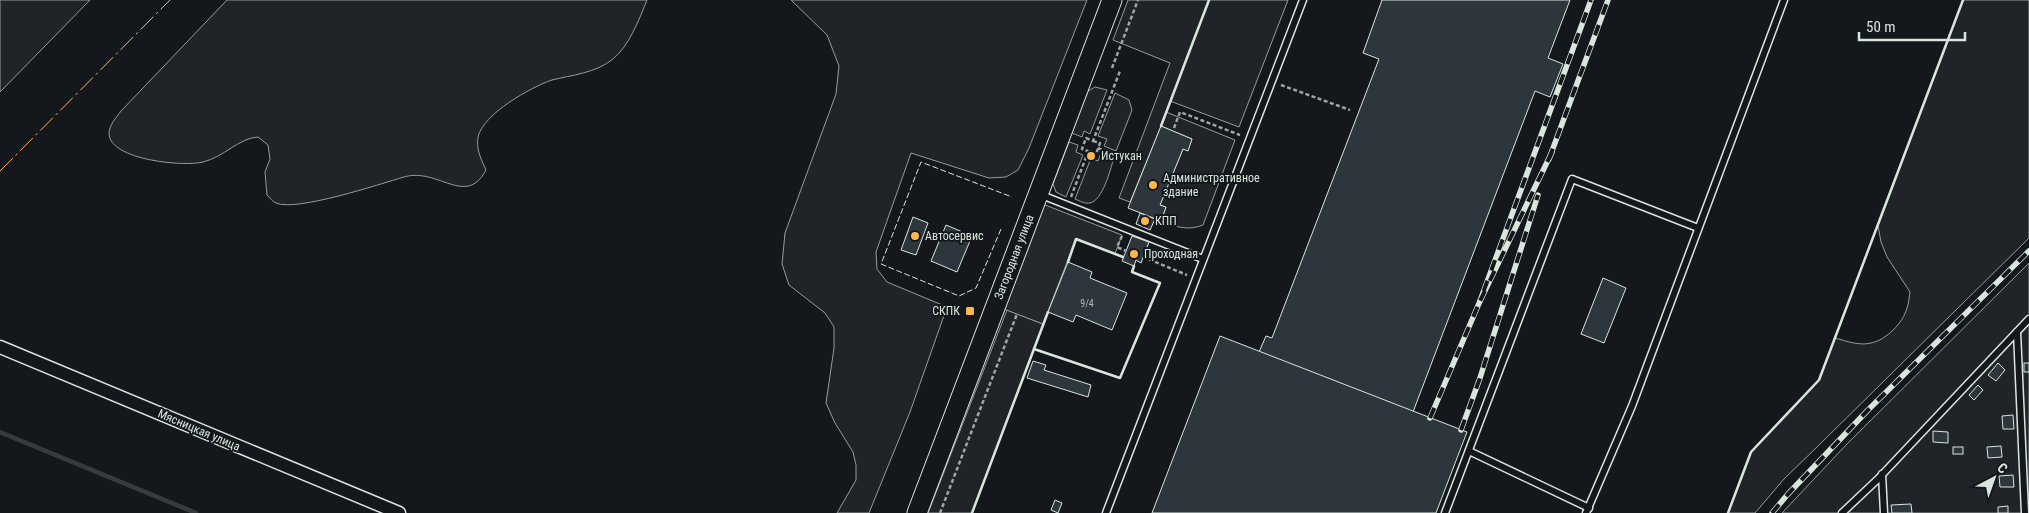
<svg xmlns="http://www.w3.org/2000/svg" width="2029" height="513" font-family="'Roboto Condensed',sans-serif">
  <rect width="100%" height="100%" fill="#14181c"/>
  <g fill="#202428" stroke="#939e99">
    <path d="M0 0H90L0 92Z"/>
    <path d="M227 0H647C639 20 629 46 613 59 596 73 572 75 552 80 531 87 483 114 478 137 476 149 481 159 486 170 466 208 438 167 404 177 380 184 296 212 276 203 273 202 269 197 267 195L265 172 270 159 268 145 258 137C239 138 224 157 203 162 184 167 110 160 109 134 109 125 116 118 121 111Z"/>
    <path d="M791 0H1087L1029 148 1018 170 1006 177 989 178 911 153 876 252 877 269 887 282 947 307 910 412 869 513H837L856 480V465L853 452 835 423 826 403 834 348V327L825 313 789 285 782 264 785 233 836 94 839 66 827 35Z"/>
    <path d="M1128 0H1288L1239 127 1170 101 1166 112 1235 140 1203 225C1188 231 1176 227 1161 221L1166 207 1160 205 1183 149 1188 150 1192 139 1161 126 1130 202 1119 198 1170 63 1113 40Z"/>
    <path d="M1963 0H2029V238L1817 447 1784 479 1755 513H1728L1751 452 1819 380 1835 338C1846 341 1859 346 1871 343 1886 340 1903 323 1907 308 1909 303 1909 297 1910 292L1887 257 1881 242 1878 226Z"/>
    <path d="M1095 87 1107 90 1090 134 1084 131 1082 137 1072 133 1088 91Z"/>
    <path d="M1115 93 1129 100 1132 110 1116 151 1104 146 1107 139 1098 136Z"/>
    <path d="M1069 142 1078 145 1076 152 1083 155 1066 197 1056 192 1053 184Z"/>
    <path d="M1101 153 1114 158C1110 170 1103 200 1090 203 1085 204 1080 201 1075 199L1091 158 1098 161Z"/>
    <path d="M2029 263V513H1782L1846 445Z"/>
    <path d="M1007 310 1043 324 972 513H928Z"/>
  </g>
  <path fill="#24282b" stroke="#939e99" d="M1035 201 1122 235 1115 254 1076 239 1043 324 996 306Z"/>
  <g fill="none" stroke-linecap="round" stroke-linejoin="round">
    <path stroke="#363b3e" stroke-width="4.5" d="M0 432 196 513"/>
  </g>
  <g fill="#2c363c" stroke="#d8e6dc">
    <path d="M1382 0H1570L1548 58 1563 64 1550 97 1535 91 1413 412 1259 352 1266 336 1272 338 1379 59 1363 53Z"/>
    <path d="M1161 126 1192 139 1188 151 1183 149 1160 205 1166 207 1161 221 1128 208Z"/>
    <path d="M1140 213 1155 219 1150 230 1136 224Z"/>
    <path d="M913 217 928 223 916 255 901 250Z"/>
    <path d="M946 225 972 236 957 272 931 261Z"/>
    <path d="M1132 236 1149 242 1141 263 1136 260 1134 266 1122 261Z"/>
    <path d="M1068 262 1092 272 1090 278 1127 293 1112 330 1076 315 1073 322 1048 312Z"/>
    <path d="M1603 278 1626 288 1604 343 1581 334Z"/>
    <path d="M1220 336 1467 432 1436 513H1152Z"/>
    <path d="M1033 361 1046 365 1044 370 1091 385 1088 397 1027 378Z"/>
    <path d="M1998 363 2005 370 1996 381 1988 375Z"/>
    <rect x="2024" y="363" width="5" height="9"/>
    <path d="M1978 385 1983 390 1974 400 1969 395Z"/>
    <path d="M2013 415 2014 429H2003L2002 416Z"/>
    <path d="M1933 431 1948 432V443L1933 442Z"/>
    <path d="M2001 446 2002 457 1988 458 1987 447Z"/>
    <rect x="1953" y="447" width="10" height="7"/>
    <path d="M2013 475 2014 487H2000L1999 476Z"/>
    <path d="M1055 500 1062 503 1058 513 1051 510Z"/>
    <path d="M1911 504 1912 513H1892L1891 505Z"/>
    <path d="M2008 506V513H1998V507Z"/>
  </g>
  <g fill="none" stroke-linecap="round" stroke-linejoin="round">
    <g stroke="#d8e6dc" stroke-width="9">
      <g id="lane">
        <path d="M1039 194 1203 259"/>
        <path d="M2017 332 2025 513"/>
        <path d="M1469 451 1589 508"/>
        <path d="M1882 474 1884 513"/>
        <path d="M1106 513 1303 0"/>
        <path d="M1445 513 1572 179 1698 228"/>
        <path d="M1586 513 1632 406 1784 0"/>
        <path d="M1842 513 1878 479 2029 319"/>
      </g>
    </g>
    <g stroke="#d8e6dc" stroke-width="15">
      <path id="street" d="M0 347 399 513"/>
    </g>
    <g stroke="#d8e6dc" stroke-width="21">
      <path id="secondary" d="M917 513 1112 0"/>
    </g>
    <g stroke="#9da8a2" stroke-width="2.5" stroke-dasharray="4 2.5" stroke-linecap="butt">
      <path d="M1112 68 1138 0"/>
      <path d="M1281 85 1350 110"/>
      <path d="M1174 128 1180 112 1240 135"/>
      <path d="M1093 141 1100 143 1096 154 1082 149 1086 138 1093 141 1120 71"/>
      <path d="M1098 148 1123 159"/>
      <path d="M1071 197 1088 152"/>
      <path d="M1122 236 1117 247 1126 251"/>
      <path d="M1143 257 1187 275"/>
      <path d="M940 513 1017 314"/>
    </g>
    <use href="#lane" stroke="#14181c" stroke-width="6"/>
    <use href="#street" stroke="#14181c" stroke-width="12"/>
    <use href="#secondary" stroke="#14181c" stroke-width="19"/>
    <g stroke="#d8e6dc" stroke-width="5.5">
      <g id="rail">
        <path d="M1552 152 1480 301 1591 0"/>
        <path d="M1549 159 1608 0"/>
        <path d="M1430 418 1480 301"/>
        <path d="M1461 430 1480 378 1538 195"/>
        <path d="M1772 513 1788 494 1868 410 2029 251"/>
      </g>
    </g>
    <use href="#rail" stroke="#14181c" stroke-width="4" stroke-dasharray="11" stroke-linecap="butt"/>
    <path stroke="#d8e6dc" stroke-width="1" stroke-dasharray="6 2.5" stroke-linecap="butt" d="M1001 229 976 288 959 296 881 264 921 162 1012 197"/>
    <g stroke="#d8e6dc" stroke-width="2.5">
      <path d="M1161 126 1209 0"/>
      <path d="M1068 262 1076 239 1123 257"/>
      <path d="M1048 312 1034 349 1120 378 1160 283 1132 272 1134 266"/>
      <path d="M972 513 1034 349"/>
      <path d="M1728 513 1751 452 1819 380 1963 0"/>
    </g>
    <path stroke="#ffb74d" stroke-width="1" stroke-dasharray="18 4 2.5 4" stroke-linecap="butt" d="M0 171 170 0"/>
  </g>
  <g fill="#ffb74d" stroke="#14181c" stroke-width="2">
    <circle cx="1091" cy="156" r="5"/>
    <circle cx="1153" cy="185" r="5"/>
    <circle cx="1145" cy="221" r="5"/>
    <circle cx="915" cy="236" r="5"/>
    <circle cx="1134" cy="254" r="5"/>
    <rect x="965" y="306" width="10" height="10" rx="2.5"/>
  </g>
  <g text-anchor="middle" stroke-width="4" stroke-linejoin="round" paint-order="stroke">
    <g font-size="10" fill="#adbab4">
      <text x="1087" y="307">9/4</text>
    </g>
    <g font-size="12" fill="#d8e6dc" stroke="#14181c" text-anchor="start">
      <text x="1101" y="160">Истукан</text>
      <text x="1163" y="182">Административное<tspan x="1163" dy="14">здание</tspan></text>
      <text x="1155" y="225">КПП</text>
      <text x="925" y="240">Автосервис</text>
      <text x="1144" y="258">Проходная</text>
      <text x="960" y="315" text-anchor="end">СКПК</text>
    </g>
    <g font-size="12" fill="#d8e6dc" stroke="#14181c">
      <text transform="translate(1014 257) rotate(-69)" y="4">Загородная улица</text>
      <text transform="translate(199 430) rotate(23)" y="4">Мясницкая улица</text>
    </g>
  </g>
  <g transform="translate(1994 478) rotate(41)" stroke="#14181c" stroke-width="4" paint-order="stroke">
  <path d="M0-4L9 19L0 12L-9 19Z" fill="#d8e6dc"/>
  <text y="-8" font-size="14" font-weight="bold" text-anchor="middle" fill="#d8e6dc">С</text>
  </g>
  <path d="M1859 32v8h106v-8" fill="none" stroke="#d8e6dc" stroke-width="2.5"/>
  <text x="1866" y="32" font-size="15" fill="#d8e6dc" stroke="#14181c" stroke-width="4" paint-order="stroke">50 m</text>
</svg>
